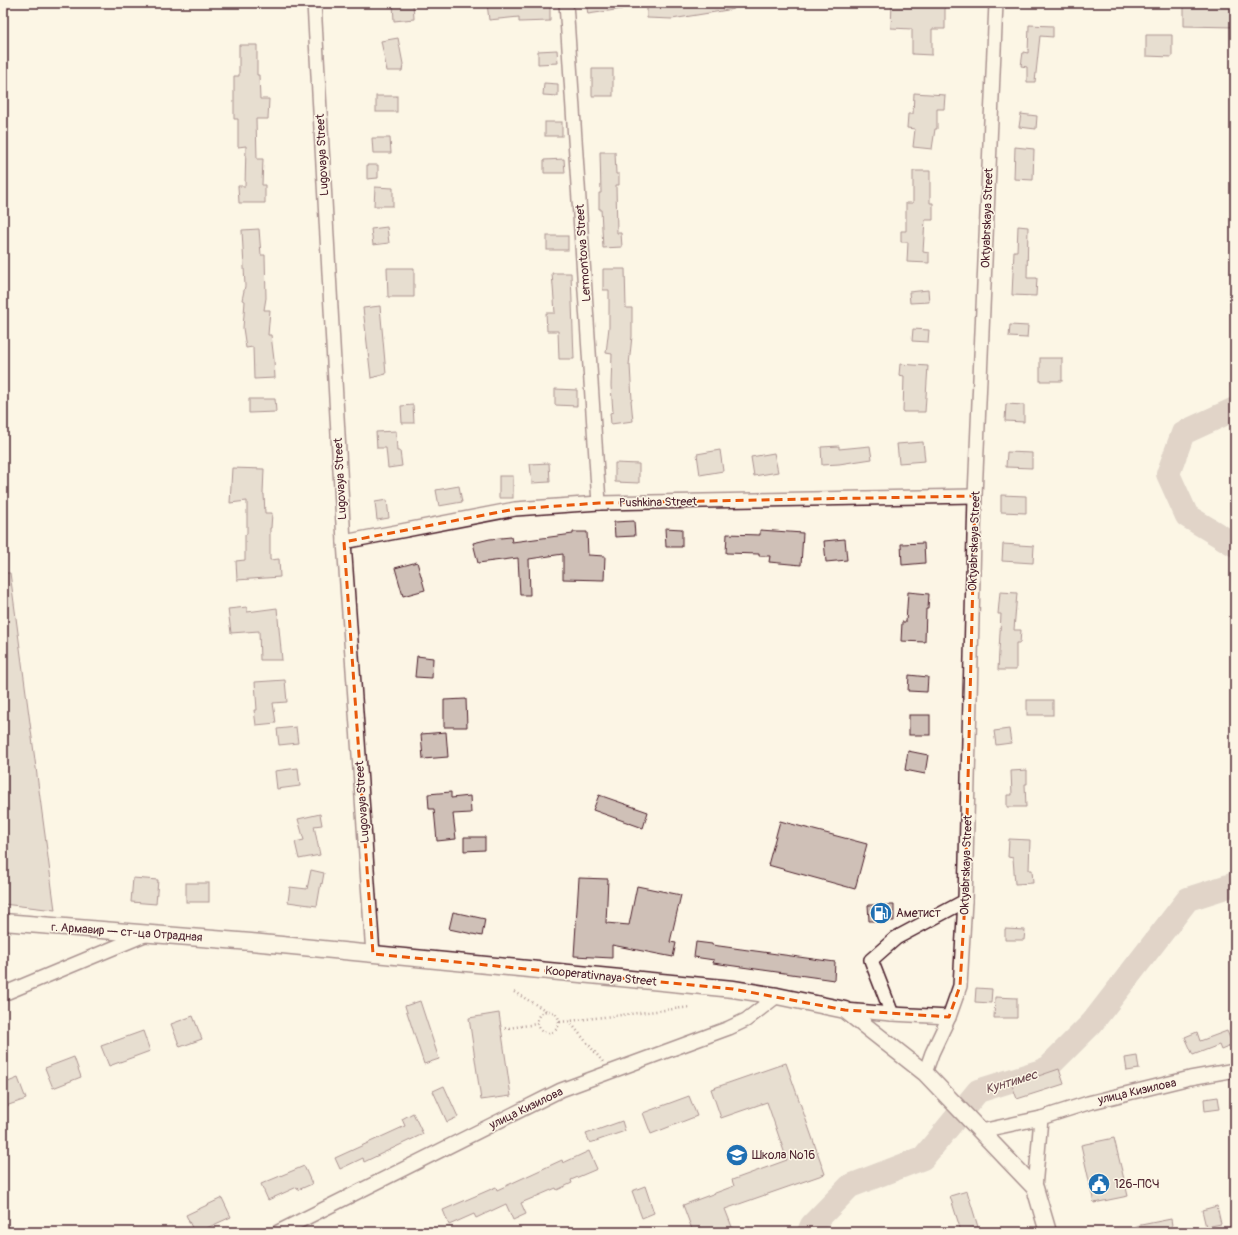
<svg xmlns="http://www.w3.org/2000/svg" width="1238" height="1235" font-family="Pangolin,sans-serif">
  <rect width="100%" height="100%" fill="#fcf5e5"/>
  <filter id="ink" filterUnits="userSpaceOnUse"><feTurbulence type="fractalNoise" baseFrequency=".025" numOctaves="2"/><feDisplacementMap in="SourceGraphic" scale="8" xChannelSelector="R" yChannelSelector="G"/><feConvolveMatrix kernelMatrix="1 2 1 2 8 2 1 2 1" color-interpolation-filters="sRGB"/></filter>
  <g filter="url(#ink)">
    <g fill="none" stroke-linecap="round" stroke-linejoin="round">
      <g stroke="#c0aca5" stroke-width="24">
        <path d="M1235 409 1183 433 1168 474 1187 516 1235 545"/>
        <path d="M809 1232 812 1225 850 1186 923 1158 978 1091 1045 1070 1092 1023 1188 899 1235 884"/>
      </g>
    </g>
    <g fill="#cfc0b7" stroke="#4a1f2b">
      <path d="M393 3H413L414 19 394 21Z"/>
      <path d="M487 3H550V21L519 22V17L489 20Z"/>
      <path d="M586 3H621L622 9 588 14Z"/>
      <path d="M647 3H733L734 9 672 19 647 18Z"/>
      <path d="M892 3H945V29H932V55L912 54V29L891 28Z"/>
      <path d="M1184 3H1234V27L1184 26Z"/>
      <path d="M1029 25 1053 26V37L1040 36 1035 82H1027V67L1021 66 1023 52 1028 53Z"/>
      <path d="M1146 35H1172V57L1146 56Z"/>
      <path d="M398 38 403 64 402 71H387L381 41Z"/>
      <path d="M239 45H257V75H259L260 99H269L268 119H256L257 159H263L262 185H265V203H239L238 186H245L246 146 238 147V119H234V76H239Z"/>
      <path d="M557 50 558 63 538 64V51Z"/>
      <rect x="592" y="69" width="21" height="27"/>
      <path d="M544 83 558 84V96L543 95Z"/>
      <path d="M914 93 945 95 944 109H937V129H935L932 149 913 147 915 129 907 128 908 114H913Z"/>
      <rect x="376" y="96" width="21" height="16"/>
      <path d="M1021 114 1037 116 1036 129 1019 127Z"/>
      <rect x="545" y="122" width="17" height="14"/>
      <path d="M372 138H390L391 153H373Z"/>
      <path d="M1015 147 1034 149 1033 180 1014 179Z"/>
      <path d="M600 152H615L616 174H619V185H616L617 233H621L622 247 603 248 601 209H599V193H601Z"/>
      <path d="M564 159 565 173H544V160Z"/>
      <path d="M367 165H378V178L367 179Z"/>
      <path d="M913 171H930V203H933V220H925L923 252 929 253V263L907 262 908 242H901V231H906V203H913Z"/>
      <path d="M375 187 393 188V206H374Z"/>
      <path d="M1018 226 1028 227 1027 278H1037L1036 296 1012 295 1014 251H1017Z"/>
      <path d="M387 227 389 243 373 245 371 229Z"/>
      <path d="M259 229 261 255H265L266 298 264 310H270L268 335H271L274 360 275 378 254 379 253 347 246 348 243 328 245 301 242 300 245 286 242 230Z"/>
      <rect x="547" y="236" width="21" height="14"/>
      <path d="M387 268H414V297H388Z"/>
      <path d="M603 269H625L626 308H632V336L629 365H630L632 400H631L633 421 611 424 610 413 613 412 611 386 612 354 606 353 609 327V290H603Z"/>
      <path d="M552 273H571L574 359H559L558 331H547L546 313H555Z"/>
      <path d="M928 290 929 302 910 303 909 292Z"/>
      <path d="M380 306 386 374 371 378 363 308Z"/>
      <path d="M1010 325 1028 326 1027 338 1009 337Z"/>
      <path d="M913 329 929 330 928 342 912 341Z"/>
      <rect x="1040" y="358" width="22" height="23"/>
      <path d="M900 364 928 366 925 412H903L904 376 899 375Z"/>
      <path d="M555 389 577 390V406L555 405Z"/>
      <path d="M249 399H275L276 412 249 413Z"/>
      <path d="M1006 404 1024 405V422L1005 421Z"/>
      <path d="M413 405 414 423H402L401 406Z"/>
      <path d="M396 431 397 451H400L402 466 388 468 386 448H377L376 432Z"/>
      <path d="M923 442 925 461 899 463 897 444Z"/>
      <path d="M839 446V449L870 446 872 459 839 464 822 465 821 447Z"/>
      <path d="M720 450 723 471 700 475 697 454Z"/>
      <path d="M1007 452 1032 453V468L1006 467Z"/>
      <path d="M774 453 778 472 754 476 751 457Z"/>
      <path d="M549 463 550 482 532 483 530 464Z"/>
      <path d="M615 463 639 464V483L615 482Z"/>
      <path d="M232 468 264 469 263 494H264L265 513H272L271 528H270V560L279 559 280 577 237 580 236 561 245 560V535L247 534V501L230 503Z"/>
      <rect x="499" y="476" width="14" height="22"/>
      <path d="M459 486 462 502 439 506 436 490Z"/>
      <path d="M1001 495 1026 496V513L1001 512Z"/>
      <path d="M387 500 389 518 377 520 375 502Z"/>
      <path d="M634 521 635 536 615 537 614 522Z"/>
      <path d="M665 528 682 529V547H666Z"/>
      <path d="M760 530 803 533 801 565 769 562 770 556H759V554L726 553 727 534 760 535Z"/>
      <path d="M573 532H587L588 555 605 556 604 580 563 579V554L529 559 530 595H520L518 558 478 563 473 543 490 539 511 537 512 542 573 534Z"/>
      <path d="M845 539 847 560 826 562 824 541Z"/>
      <path d="M924 543 925 563 902 565 901 544Z"/>
      <path d="M1003 544 1034 546 1033 563 1002 561Z"/>
      <path d="M417 562 425 590 403 596 395 568Z"/>
      <path d="M3 573H10L55 910 3 904V702H6L3 681Z"/>
      <path d="M908 592 929 594 928 609H926L925 642 901 641 902 622H906Z"/>
      <path d="M1000 592 1017 593 1014 630H1021L1020 643H1016V670H998L1001 614H998Z"/>
      <path d="M247 607V612L277 608 282 660H260L259 631 231 633 228 609Z"/>
      <path d="M417 656 433 658 432 678 415 677Z"/>
      <path d="M909 675 928 677 927 692 908 691Z"/>
      <path d="M285 680 287 702 273 703 276 723 256 725 254 710H257L255 682Z"/>
      <path d="M466 699 467 727H444V700Z"/>
      <rect x="1027" y="700" width="26" height="15"/>
      <rect x="909" y="715" width="21" height="20"/>
      <path d="M296 727 298 743 279 745 277 729Z"/>
      <path d="M1009 729 1011 743 996 745 994 731Z"/>
      <path d="M446 732 448 757 423 759 421 734Z"/>
      <path d="M908 751 928 755 925 774 905 770Z"/>
      <path d="M298 768 300 786 277 789 275 771Z"/>
      <path d="M1027 770V784H1025L1026 807H1007V795H1012L1011 771Z"/>
      <path d="M451 792V798L470 796 471 813 453 814 456 839 437 841 434 809H429L428 794Z"/>
      <path d="M599 795 648 812 643 828 593 810Z"/>
      <path d="M320 814 322 825 314 826 320 855 299 859 295 842 304 840 298 819Z"/>
      <path d="M780 821 867 844 855 889 768 865Z"/>
      <path d="M464 837H485V850L464 851Z"/>
      <path d="M1009 839 1030 840 1029 870H1032L1033 883 1015 884 1013 858 1008 857Z"/>
      <path d="M311 870 324 873 322 884 321 883 317 906 288 902 290 887 307 889Z"/>
      <path d="M133 878 158 880 156 904 131 902Z"/>
      <path d="M579 878 608 879 606 923 629 925 637 886 681 895 670 942 676 943 673 957 612 945V958L574 956Z"/>
      <rect x="186" y="883" width="23" height="19"/>
      <path d="M868 905H894V921H869Z"/>
      <path d="M453 912 485 919 482 936 449 929Z"/>
      <path d="M1005 929 1025 930 1024 940H1005Z"/>
      <path d="M696 942 712 944V945L835 962 834 980 713 963 714 960 694 957Z"/>
      <path d="M976 988 992 989 991 1003 975 1002Z"/>
      <path d="M995 997 1017 998V1018H994Z"/>
      <path d="M420 1001 439 1059 424 1064 405 1006Z"/>
      <path d="M499 1013 511 1096 481 1100 469 1018Z"/>
      <path d="M193 1016 202 1039 180 1047 171 1024Z"/>
      <path d="M143 1031 150 1051 109 1066 101 1046Z"/>
      <path d="M1227 1031 1233 1045 1221 1050 1219 1045 1193 1055 1185 1037 1197 1032 1200 1041Z"/>
      <path d="M1137 1056 1139 1069 1127 1071 1125 1058Z"/>
      <path d="M74 1057 81 1077 53 1088 45 1068Z"/>
      <path d="M786 1063 825 1174 725 1209 734 1232H693L683 1205 734 1186 732 1180 787 1160 767 1102 721 1118 711 1089Z"/>
      <path d="M1059 1069 1064 1084 1017 1099 1012 1085Z"/>
      <path d="M18 1078 26 1099 3 1107V1084Z"/>
      <path d="M444 1086 458 1117 447 1122 433 1091Z"/>
      <path d="M689 1096 697 1116 651 1134 643 1113Z"/>
      <path d="M1218 1097 1220 1109 1205 1111 1204 1099Z"/>
      <path d="M413 1113 423 1134 364 1162 363 1158 340 1169 335 1158 405 1126 402 1119Z"/>
      <path d="M622 1121 625 1131 590 1143 586 1134Z"/>
      <path d="M1114 1138 1128 1196 1094 1203 1081 1145Z"/>
      <path d="M589 1151 597 1169 571 1180 572 1183 557 1190 556 1188 521 1203 526 1214 513 1220 506 1204 476 1218 474 1214 449 1225 443 1210 496 1187 497 1190 562 1160 563 1163Z"/>
      <path d="M304 1166 312 1184 298 1190 297 1187 268 1200 261 1184Z"/>
      <path d="M645 1186 654 1213 642 1218 632 1191Z"/>
      <path d="M967 1191 978 1227 961 1231 950 1196Z"/>
      <path d="M222 1198 231 1217 198 1232H194L186 1215Z"/>
      <path d="M1217 1206 1221 1224 1206 1227 1202 1210Z"/>
      <path d="M1171 1219 1173 1232H1131V1227Z"/>
    </g>
    <g fill="none" stroke-linecap="round" stroke-linejoin="round">
      <g stroke="#4a1f2b" stroke-width="16">
        <g id="minor">
          <path d="M314 3 344 542 373 954"/>
          <path d="M566 3 599 503"/>
          <path d="M344 542 515 509 599 503 975 496"/>
          <path d="M3 994 147 934"/>
          <path d="M845 1010 892 1014 949 1017"/>
          <path d="M892 1014 871 960 896 938 965 901"/>
          <path d="M925 1073 932 1053 949 1017 960 986 965 901 975 496 996 3"/>
          <path d="M981 1131 1041 1118"/>
          <path d="M1035 1188 1041 1118 1088 1103 1190 1078 1235 1070"/>
          <path d="M278 1232 561 1090 729 1028 746 1020 777 996"/>
        </g>
      </g>
      <g stroke="#4a1f2b" stroke-width="19">
        <path id="major" d="M3 922 251 942 733 989 777 996 845 1010 925 1073 1035 1188 1048 1232"/>
      </g>
      <g stroke="#4a1f2b" stroke-width="2.5" stroke-dasharray="1 3" stroke-linecap="butt">
        <path d="M514 992 547 1011"/>
        <circle cx="548" cy="1022" r="11"/>
        <path d="M569 1021 603 1062"/>
        <path d="M560 1022 691 1007"/>
        <path d="M501 1029 537 1024"/>
      </g>
      <use href="#minor" stroke="#fcf5e5" stroke-width="13"/>
      <use href="#major" stroke="#fcf5e5" stroke-width="16"/>
    </g>
  </g>
  <path d="M0 0H1238V1235H0ZM975 496 965 901 960 986 949 1017 845 1010 733 989 373 954 344 542 515 509 599 503Z" fill="#fcf5e5" fill-opacity=".55" fill-rule="evenodd"/>
  <path fill="none" stroke="#e8590c" stroke-width="3" stroke-dasharray="8 5" stroke-linejoin="round" d="M975 496 965 901 960 986 949 1017 845 1010 733 989 373 954 344 542 515 509 599 503Z"/>
  <defs>
    <g id="fuel-disc" transform="scale(1.15)"><circle r="9.5" fill="#1f6fb2" stroke="#fcf5e5"/><path d="M-5.5-6h7V0h2V4h1.3V-2.5L3-4.5l.8-.8L6-3V5H2.5V1h-1V6h-7ZM-4.2-4.7v3.2H.2V-4.7Z" fill="#fff"/></g>
    <g id="school-disc" transform="scale(1.15)"><circle r="9.5" fill="#1f6fb2" stroke="#fcf5e5"/><path d="M0-5L7-2L0 1L-7-2ZM-4 1L0 2.5L4 1V4Q0 6-4 4Z" fill="#fff"/></g>
    <g id="civic-disc" transform="scale(1.15)"><circle r="9.5" fill="#1f6fb2" stroke="#fcf5e5"/><path d="M-.6-6.5H3V-4.5H.6V-3L4-1V1h2V6H-6V1h2V-1L-.6-3ZM-1.2 2.5V6h2.4V2.5Z" fill="#fff"/></g>
  </defs>
  <g fill-rule="evenodd">
    <use href="#fuel-disc" x="881" y="913"/>
    <use href="#school-disc" x="737" y="1155"/>
    <use href="#civic-disc" x="1099" y="1184"/>
  </g>
  <g text-anchor="middle" stroke-width="3" stroke-linejoin="round" paint-order="stroke">
    <g font-size="12" fill="#4a1f2b" stroke="#fcf5e5">
      <text transform="translate(322 155) rotate(-93)" y="4">Lugovaya Street</text>
      <text transform="translate(987 218) rotate(-88)" y="4">Oktyabrskaya Street</text>
      <text transform="translate(583 253) rotate(-94)" y="4">Lermontova Street</text>
      <text transform="translate(340 479) rotate(-93)" y="4">Lugovaya Street</text>
      <text transform="translate(658 502) rotate(-1)" y="4">Pushkina Street</text>
      <text transform="translate(974 541) rotate(-88)" y="4">Oktyabrskaya Street</text>
      <text transform="translate(362 802) rotate(-94)" y="4">Lugovaya Street</text>
      <text transform="translate(966 865) rotate(-88)" y="4">Oktyabrskaya Street</text>
      <text transform="translate(127 932) rotate(4)" y="4">г. Армавир — ст-ца Отрадная</text>
      <text transform="translate(601 976) rotate(6)" y="4">Kooperativnaya Street</text>
      <text transform="translate(1137 1091) rotate(-13)" y="4">улица Кизилова</text>
      <text transform="translate(526 1108) rotate(-26)" y="4">улица Кизилова</text>
    </g>
    <g font-size="12" fill="#4a1f2b" stroke="#fcf5e5" text-anchor="start">
      <text x="896" y="917">Аметист</text>
      <text x="752" y="1159">Школа №16</text>
      <text x="1114" y="1188">126-ПСЧ</text>
    </g>
    <g font-size="13" font-style="italic" fill="#6d4950" stroke="#fcf5e5">
      <text transform="translate(1011 1081) rotate(-17)" y="5">Кунтимес</text>
    </g>
  </g>
  <rect width="1238" height="1235" fill="none" stroke="#fcf5e5" stroke-width="16"/>
  <rect x="8" y="8" width="1222" height="1219" fill="none" stroke="#4a1f2b" stroke-width="1.5" filter="url(#ink)"/>
</svg>
